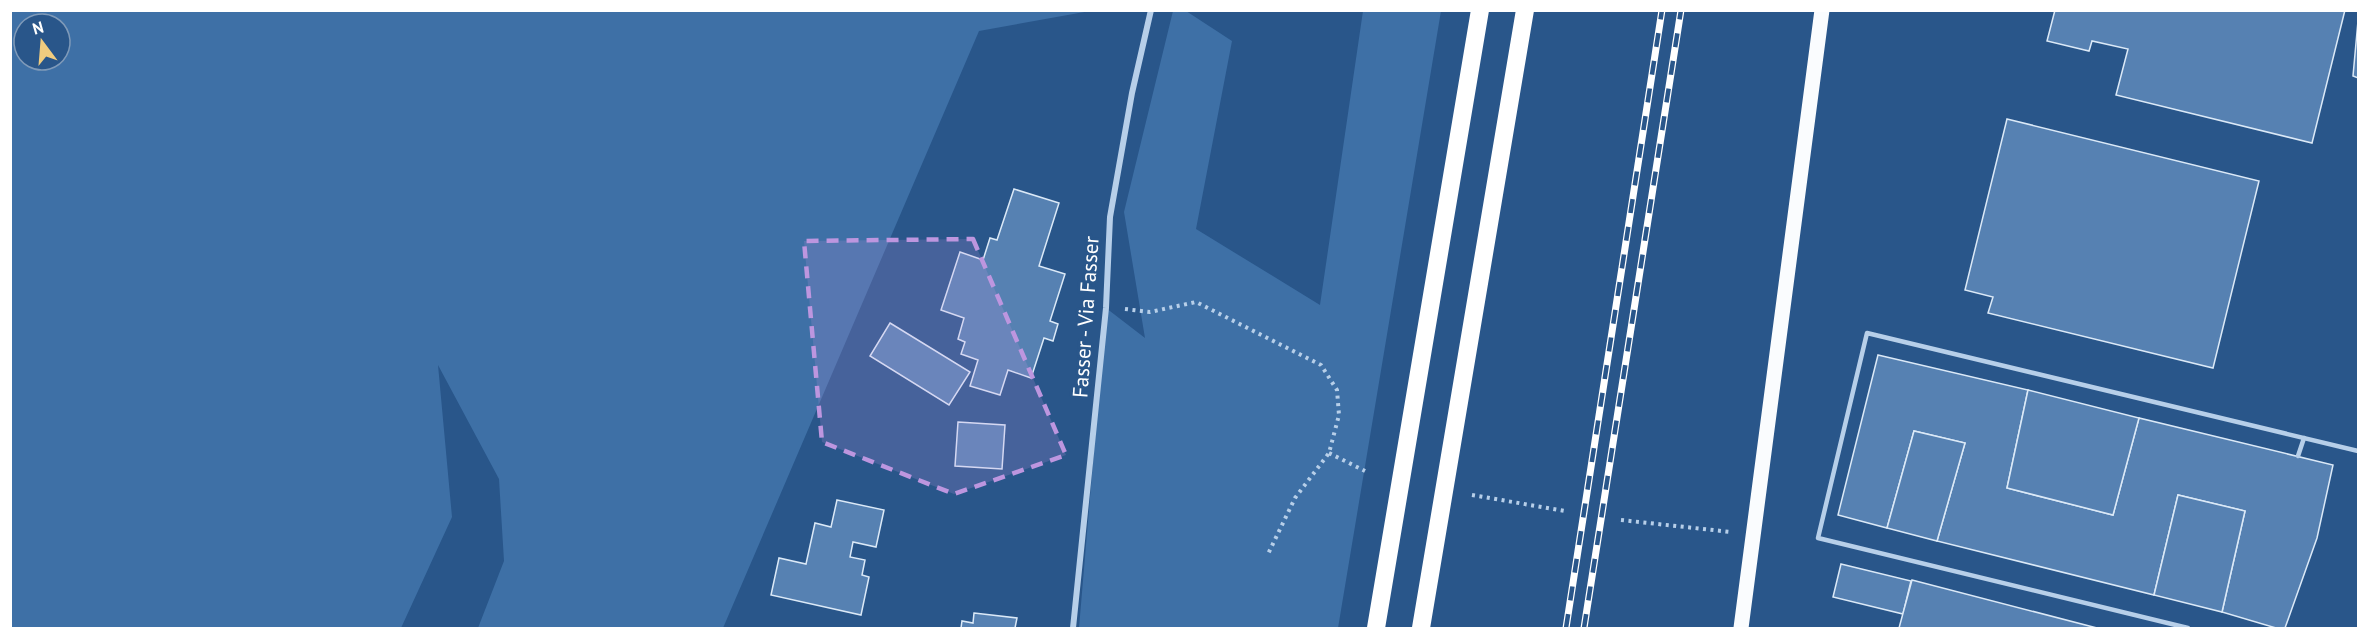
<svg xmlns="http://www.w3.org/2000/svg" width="2369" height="639" font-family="'PT Sans',sans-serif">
  <rect width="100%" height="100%" fill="#29568a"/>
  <g fill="#3e70a6" fill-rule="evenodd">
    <path d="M10 11 11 10 1090 11 979 31 723 628H478L504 561 499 479 438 365 452 517 401 628H11ZM24 24H60V60H24Z"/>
    <path d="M1173 11H1186L1232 41 1196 229 1320 305 1363 11H1441L1338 628H1079L1106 308 1145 338 1124 212Z"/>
  </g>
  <g fill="#5681b2" stroke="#dbe9f7" stroke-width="1.5">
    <path d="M2055 10H2345L2312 143 2116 95 2128 49 2092 41 2089 51 2047 41Z"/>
    <path d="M2358 21V78L2353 76Z"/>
    <path d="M2007 119 2259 181 2213 368 1988 313 1993 297 1965 290Z"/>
    <path d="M1014 189 1059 203 1039 266 1065 274 1050 321 1058 324 1053 341 1044 338 1031 378 1008 370 1000 395 970 386 978 360 961 354 965 342 958 339 964 318 941 310 960 252 983 260 990 238 997 240Z"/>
    <path d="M890 323 970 372 949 405 870 356Z"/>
    <path d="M1878 355 2028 390 2007 488 2113 515 2139 418 2333 465 2317 538 2285 628H2276L2222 612 2245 511 2178 495 2154 595 1937 541 1965 443 1914 431 1887 528 1838 515Z"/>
    <path d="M2028 390 2139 418 2113 515 2007 488Z"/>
    <path d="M958 422 1005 425 1002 469 955 466Z"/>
    <path d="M1914 431 1965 443 1937 541 1887 528Z"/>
    <path d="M2178 495 2245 511 2222 612 2154 595Z"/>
    <path d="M837 500 884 510 876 547 853 542 850 557 865 560 862 575 869 577 861 615 771 595 779 558 806 564 815 523 831 527Z"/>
    <path d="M1841 564 1911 581 1903 614 1833 597Z"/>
    <path d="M1912 580 2097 628H1899Z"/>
    <path d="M974 613 1017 618 1015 628H961L962 621 973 623Z"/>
  </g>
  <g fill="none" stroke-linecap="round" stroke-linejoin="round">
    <g stroke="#b7cfe9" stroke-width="4" stroke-dasharray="3 4.5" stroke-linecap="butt">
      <path d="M1125 309 1150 312 1196 302 1321 365 1337 390 1339 415 1329 453 1295 498 1268 554"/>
      <path d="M1329 453 1365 471"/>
      <path d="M1472 495 1565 511"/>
      <path d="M1621 520 1731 532"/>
    </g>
    <g stroke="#b7cfe9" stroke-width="4.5">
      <path d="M2298 456 2304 438"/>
      <path d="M2188 628 1818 538 1867 333 2358 451"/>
    </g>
    <path stroke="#b7cfe9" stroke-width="6" d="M1073 628 1106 308 1110 217 1132 93 1151 10"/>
    <path stroke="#fafcfe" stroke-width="15" d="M1741 628 1822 10"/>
    <g stroke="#fff" stroke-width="18">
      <path d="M1376 628 1480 10"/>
      <path d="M1421 628 1525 10"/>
    </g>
    <g stroke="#fff" stroke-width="7">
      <g id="rail">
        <path d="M1566 628 1662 10"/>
        <path d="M1584 628 1681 10"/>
      </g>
    </g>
    <use href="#rail" stroke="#29568a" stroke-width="4.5" stroke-dasharray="14" stroke-linecap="butt"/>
  </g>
  <path fill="#bd96df" fill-opacity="0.2" stroke="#bd96df" stroke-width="4.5" stroke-dasharray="12 8" stroke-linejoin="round" d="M973 239 1066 455 954 494 822 442 804 241Z"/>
  <g text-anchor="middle" stroke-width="6" stroke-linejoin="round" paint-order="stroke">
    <g font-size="21" fill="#fff" stroke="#29568a">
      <text transform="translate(1086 317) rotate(-86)" y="7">Fasser - Via Fasser</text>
    </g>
  </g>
  <rect width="2369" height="639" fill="none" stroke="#ffffff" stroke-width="24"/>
  <g transform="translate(42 42) rotate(344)"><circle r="28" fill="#29568a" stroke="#7f9ab9" stroke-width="1.5"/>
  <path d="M0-4.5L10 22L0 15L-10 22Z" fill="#f0cc7f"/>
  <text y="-9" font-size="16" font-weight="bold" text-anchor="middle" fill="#ffffff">N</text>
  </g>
</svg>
